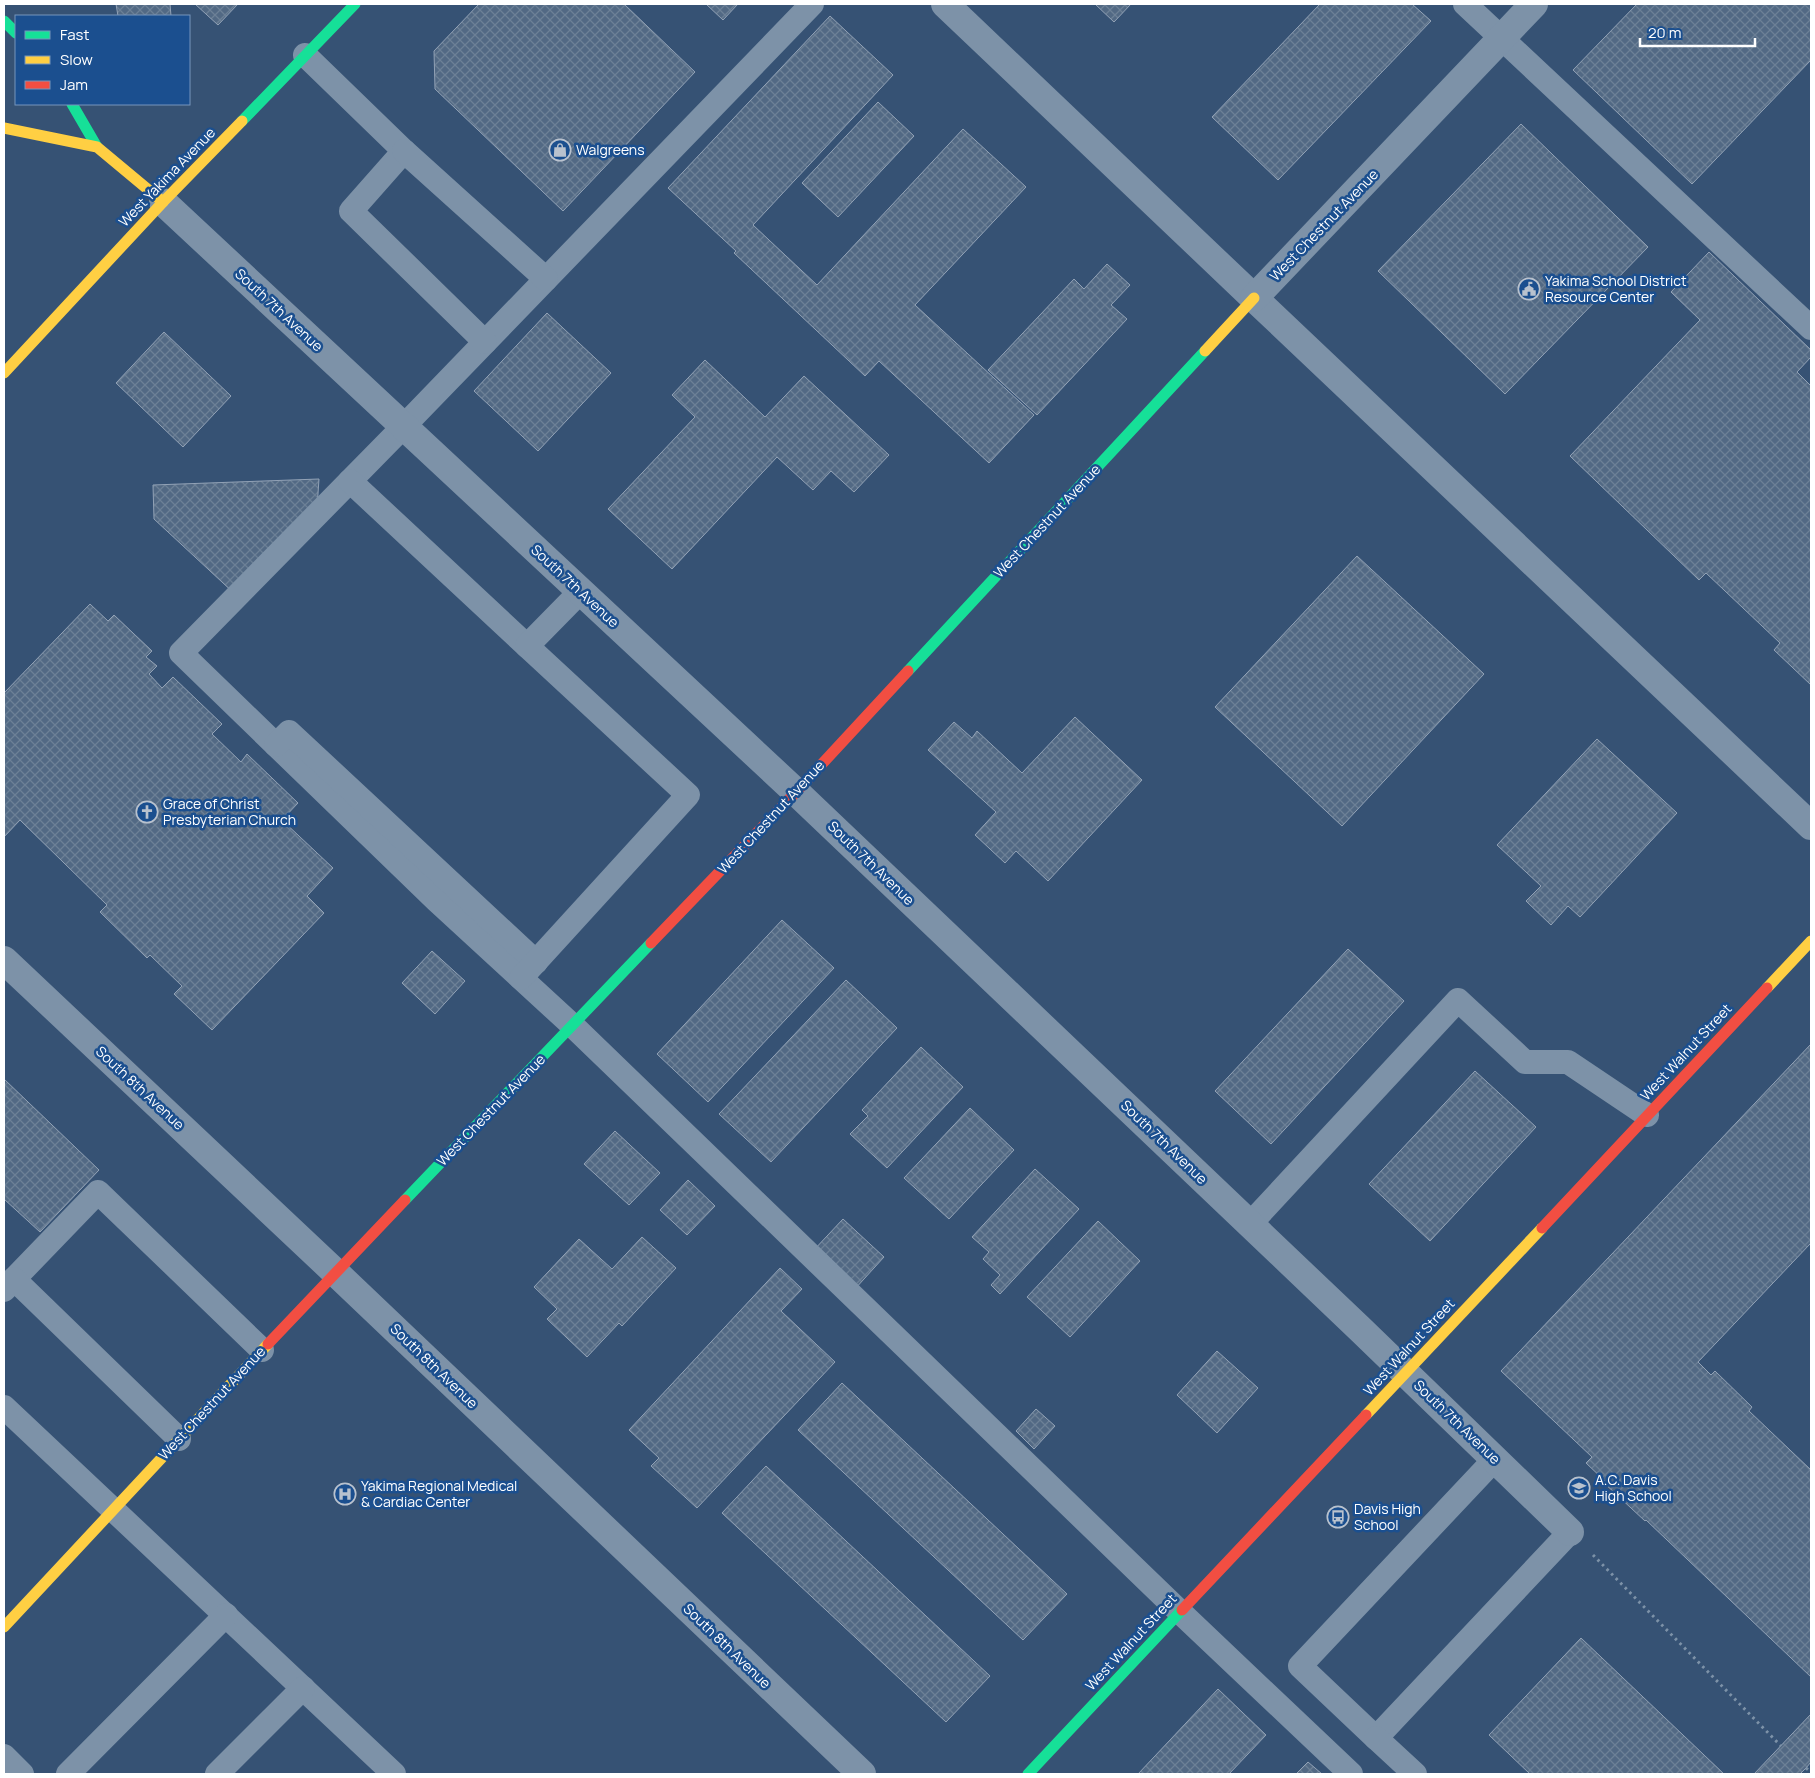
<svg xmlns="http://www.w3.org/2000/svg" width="1815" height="1778" font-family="Manrope,sans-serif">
  <defs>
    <pattern id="building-cross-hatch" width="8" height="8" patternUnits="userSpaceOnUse" patternTransform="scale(1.25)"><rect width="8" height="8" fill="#526984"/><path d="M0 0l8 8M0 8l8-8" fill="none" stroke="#6c8096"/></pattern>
  </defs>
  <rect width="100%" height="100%" fill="#365274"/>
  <g fill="url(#building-cross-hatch)" stroke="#92a2b6">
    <path d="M116 4H170L171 16H118Z"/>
    <path d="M195 4H238L218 25Z"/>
    <path d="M479 4H624L695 72 563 211 435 89 434 51Z"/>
    <path d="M706 4H738L723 20Z"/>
    <path d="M1095 4H1131L1114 22Z"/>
    <path d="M1320 4H1412L1431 21 1278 180 1212 117Z"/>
    <path d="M1637 4H1811V60L1692 184 1573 70Z"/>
    <path d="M830 16 893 75 753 225 817 285 963 129 1026 187 915 305 1034 415 989 463 879 361 865 376 734 253 736 251 668 188Z"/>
    <path d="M878 102 914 136 838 217 802 183Z"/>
    <path d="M1521 124 1648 247 1505 394 1378 271Z"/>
    <path d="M1709 252 1811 350V357L1797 372 1811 386V685L1774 650 1780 643 1706 573 1699 580 1570 456 1700 320 1671 292Z"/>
    <path d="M1107 264 1130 285 1111 305 1127 319 1037 415 988 370 1074 279 1084 289Z"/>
    <path d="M547 313 611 373 538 451 474 391Z"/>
    <path d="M164 332 231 396 183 447 116 383Z"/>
    <path d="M705 360 765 417 804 376 889 455 854 492 831 471 813 490 777 457 672 569 608 509 695 417 672 395Z"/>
    <path d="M319 479 317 508 236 595 154 519 153 485Z"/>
    <path d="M1357 556 1484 674 1342 826 1215 707Z"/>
    <path d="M90 604 108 621 114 615 152 651 146 657 157 666 149 674 162 688 173 677 222 724 212 734 241 762 247 754 298 803 282 820 333 868 307 896 324 913 212 1030 174 994 182 986 150 955 147 958 100 912 107 905 20 820 4 837V693Z"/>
    <path d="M1075 717 1142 780 1048 881 1016 851 1005 863 975 835 996 812 928 750 954 722 972 738 977 731 1022 773Z"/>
    <path d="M1597 739 1677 813 1580 917 1568 906 1551 925 1526 901 1541 886 1497 845Z"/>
    <path d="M782 920 834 968 708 1102 657 1054Z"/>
    <path d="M1348 949 1404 1001 1271 1144 1215 1091Z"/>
    <path d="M432 951 465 981 435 1014 402 983Z"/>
    <path d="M846 980 897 1028 771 1162 719 1114Z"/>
    <path d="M1811 1044V1245L1810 1244 1698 1362 1711 1375 1715 1371 1752 1407 1749 1411 1811 1470V1677L1646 1520 1645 1521 1603 1482 1605 1481 1586 1463 1592 1457 1501 1371Z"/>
    <path d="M921 1047 963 1087 887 1168 850 1134 868 1116 862 1110Z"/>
    <path d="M1475 1071 1536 1127 1430 1241 1369 1184Z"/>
    <path d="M4 1079 99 1170 40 1232 4 1199Z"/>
    <path d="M970 1108 1014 1150 949 1219 904 1178Z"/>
    <path d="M615 1131 660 1173 629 1205 584 1164Z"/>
    <path d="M1035 1169 1079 1209 1000 1294 991 1285 1000 1275 983 1259 989 1252 972 1237Z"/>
    <path d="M688 1180 715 1206 687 1235 660 1210Z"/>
    <path d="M843 1219 884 1257 854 1290 812 1252Z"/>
    <path d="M1098 1221 1140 1261 1070 1337 1027 1297Z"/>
    <path d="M642 1237 676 1268 622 1326 619 1323 587 1357 547 1319 557 1309 534 1287 579 1239 612 1269Z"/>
    <path d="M780 1268 802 1289 781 1311 835 1362 697 1508 651 1466 659 1458 629 1430Z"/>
    <path d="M1217 1351 1258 1388 1217 1433 1177 1395Z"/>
    <path d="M842 1383 1067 1594 1023 1640 798 1430Z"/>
    <path d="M1036 1409 1055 1426 1034 1449 1016 1431Z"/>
    <path d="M766 1466 990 1676 946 1722 722 1513Z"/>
    <path d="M1581 1638 1724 1774H1530L1489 1735Z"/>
    <path d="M1218 1689 1266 1735 1229 1774H1138Z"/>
    <path d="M1811 1714V1762L1806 1768 1800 1774H1754Z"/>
    <path d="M1308 1762 1322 1774H1296Z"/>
  </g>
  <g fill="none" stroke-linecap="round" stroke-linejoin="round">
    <g stroke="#7d92a8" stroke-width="3" stroke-dasharray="2.5 4" stroke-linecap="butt">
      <path d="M1593 1555 1781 1746"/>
      <path d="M1806 1768 1811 1772"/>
    </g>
    <g stroke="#7d92a8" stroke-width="24">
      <path d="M812 4 404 426 181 653 436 900 572 1025 1180 1612 1351 1774"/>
      <path d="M1465 4 1811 328"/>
      <path d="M305 55 404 151 351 211 485 342"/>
      <path d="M404 151 546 279"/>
      <path d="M350 481 527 646"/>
      <path d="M276 745 289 732 536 962"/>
      <path d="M521 978 688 795 527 646 581 591"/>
      <path d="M1250 1224 1458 1000 1525 1062H1568L1647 1115"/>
      <path d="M14 1279 98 1192 262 1350"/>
      <path d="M4 1290 14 1279 179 1439"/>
      <path d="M4 1407 394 1774"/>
      <path d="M1495 1459 1300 1666 1376 1738 1570 1532"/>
      <path d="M1376 1738 1415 1774"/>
      <path d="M4 1756 22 1774"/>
      <path d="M68 1774 226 1615"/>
      <path d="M217 1774 303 1688"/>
    </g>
    <g stroke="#7d92a8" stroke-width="28">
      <path d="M945 4 1254 298 1811 826"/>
      <path d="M163 202 796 792 1359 1328 1570 1532"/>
      <path d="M1254 298 1534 4"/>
      <path d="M4 960 335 1272 862 1774"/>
    </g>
    <g stroke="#16e098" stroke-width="11">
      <path d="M4 21 16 33"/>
      <path d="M72 104 97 147"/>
      <path d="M242 121 355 4"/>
      <path d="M908 671 1205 351"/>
      <path d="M405 1200 651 943"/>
      <path d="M1028 1774 1182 1610"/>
    </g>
    <g stroke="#ffcf43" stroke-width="11">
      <path d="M4 128 97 147 163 202"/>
      <path d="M1205 351 1254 298"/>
      <path d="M4 373 163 202 242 121"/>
      <path d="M1767 988 1811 941"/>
      <path d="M1366 1415 1542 1228"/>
      <path d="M4 1627 268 1344"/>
    </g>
    <g stroke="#f24e42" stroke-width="11">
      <path d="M651 943 796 792 908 671"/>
      <path d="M1542 1228 1767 988"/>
      <path d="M268 1344 405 1200"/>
      <path d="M1182 1610 1366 1415"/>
    </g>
  </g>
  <defs>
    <g id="shop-ring" transform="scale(1.125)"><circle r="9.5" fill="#1b4f8f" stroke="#b9c2ce" stroke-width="1.5"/><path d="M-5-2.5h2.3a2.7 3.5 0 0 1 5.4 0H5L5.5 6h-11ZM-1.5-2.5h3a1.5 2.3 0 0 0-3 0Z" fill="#b9c2ce"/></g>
    <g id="civic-ring" transform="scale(1.125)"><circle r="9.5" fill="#1b4f8f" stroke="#b9c2ce" stroke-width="1.5"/><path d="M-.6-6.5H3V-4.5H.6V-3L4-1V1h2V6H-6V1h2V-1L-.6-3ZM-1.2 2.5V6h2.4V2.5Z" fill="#b9c2ce"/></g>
    <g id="church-ring" transform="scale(1.125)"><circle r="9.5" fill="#1b4f8f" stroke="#b9c2ce" stroke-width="1.5"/><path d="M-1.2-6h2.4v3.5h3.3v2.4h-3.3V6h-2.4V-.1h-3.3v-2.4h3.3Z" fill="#b9c2ce"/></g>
    <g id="school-ring" transform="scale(1.125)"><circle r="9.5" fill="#1b4f8f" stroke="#b9c2ce" stroke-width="1.5"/><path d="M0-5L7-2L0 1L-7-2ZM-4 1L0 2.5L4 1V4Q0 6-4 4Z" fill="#b9c2ce"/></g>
    <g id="hospital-ring" transform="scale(1.125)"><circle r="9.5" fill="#1b4f8f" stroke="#b9c2ce" stroke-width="1.5"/><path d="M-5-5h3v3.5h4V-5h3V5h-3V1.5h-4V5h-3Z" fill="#b9c2ce"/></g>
    <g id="bus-ring" transform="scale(1.125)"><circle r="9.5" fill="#1b4f8f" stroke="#b9c2ce" stroke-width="1.5"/><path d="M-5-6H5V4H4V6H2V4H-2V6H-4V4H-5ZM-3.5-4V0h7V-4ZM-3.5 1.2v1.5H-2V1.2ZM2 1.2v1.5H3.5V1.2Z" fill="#b9c2ce"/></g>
  </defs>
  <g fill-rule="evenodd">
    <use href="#shop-ring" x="560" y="150"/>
    <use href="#civic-ring" x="1529" y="289"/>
    <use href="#church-ring" x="147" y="812"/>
    <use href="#school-ring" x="1579" y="1488"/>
    <use href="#hospital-ring" x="345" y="1494"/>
    <use href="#bus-ring" x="1338" y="1517"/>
  </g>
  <g text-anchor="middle" stroke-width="5" stroke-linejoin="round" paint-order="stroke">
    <g font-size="14" fill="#fff" stroke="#1b4f8f" text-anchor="start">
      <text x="576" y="155">Walgreens</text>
      <text x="1545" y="286">Yakima School District<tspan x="1545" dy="16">Resource Center</tspan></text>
      <text x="163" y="809">Grace of Christ<tspan x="163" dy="16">Presbyterian Church</tspan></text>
      <text x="1595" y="1485">A.C. Davis<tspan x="1595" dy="16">High School</tspan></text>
      <text x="361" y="1491">Yakima Regional Medical<tspan x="361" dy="16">&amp; Cardiac Center</tspan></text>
      <text x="1354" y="1514">Davis High<tspan x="1354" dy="16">School</tspan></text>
    </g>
    <g font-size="14" fill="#fff" stroke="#1b4f8f">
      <text transform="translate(167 177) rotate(-46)" y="5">West Yakima Avenue</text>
      <text transform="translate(1324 225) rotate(-46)" y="5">West Chestnut Avenue</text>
      <text transform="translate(279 310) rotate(43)" y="5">South 7th Avenue</text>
      <text transform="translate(1047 521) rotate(-47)" y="5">West Chestnut Avenue</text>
      <text transform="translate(575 586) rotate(43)" y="5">South 7th Avenue</text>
      <text transform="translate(771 817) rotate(-47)" y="5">West Chestnut Avenue</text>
      <text transform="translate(871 863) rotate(44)" y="5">South 7th Avenue</text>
      <text transform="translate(1686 1052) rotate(-47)" y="5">West Walnut Street</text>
      <text transform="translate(140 1088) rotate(43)" y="5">South 8th Avenue</text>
      <text transform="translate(491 1110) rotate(-46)" y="5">West Chestnut Avenue</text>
      <text transform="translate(1164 1142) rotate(44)" y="5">South 7th Avenue</text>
      <text transform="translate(1409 1347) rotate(-47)" y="5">West Walnut Street</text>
      <text transform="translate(434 1366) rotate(44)" y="5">South 8th Avenue</text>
      <text transform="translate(212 1403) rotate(-47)" y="5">West Chestnut Avenue</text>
      <text transform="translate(1457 1422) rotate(44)" y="5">South 7th Avenue</text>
      <text transform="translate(1131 1642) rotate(-47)" y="5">West Walnut Street</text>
      <text transform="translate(727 1646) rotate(44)" y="5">South 8th Avenue</text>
    </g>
  </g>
  <rect width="1815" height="1778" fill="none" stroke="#ffffff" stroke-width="10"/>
  <rect x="15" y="15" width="175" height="90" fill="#1b4f8f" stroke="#7695bc"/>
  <rect x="25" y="31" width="25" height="8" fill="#16e098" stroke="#7695bc"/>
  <text x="60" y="40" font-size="15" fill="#ffffff">Fast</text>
  <rect x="25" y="56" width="25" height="8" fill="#ffcf43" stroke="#7695bc"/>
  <text x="60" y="65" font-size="15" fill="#ffffff">Slow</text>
  <rect x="25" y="81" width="25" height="8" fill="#f24e42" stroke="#7695bc"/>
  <text x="60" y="90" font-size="15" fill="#ffffff">Jam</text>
  <path d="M1640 38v8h115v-8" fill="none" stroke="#ffffff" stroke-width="2.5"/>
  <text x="1648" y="38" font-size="15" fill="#ffffff" stroke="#1b4f8f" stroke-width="4" paint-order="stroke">20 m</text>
</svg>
